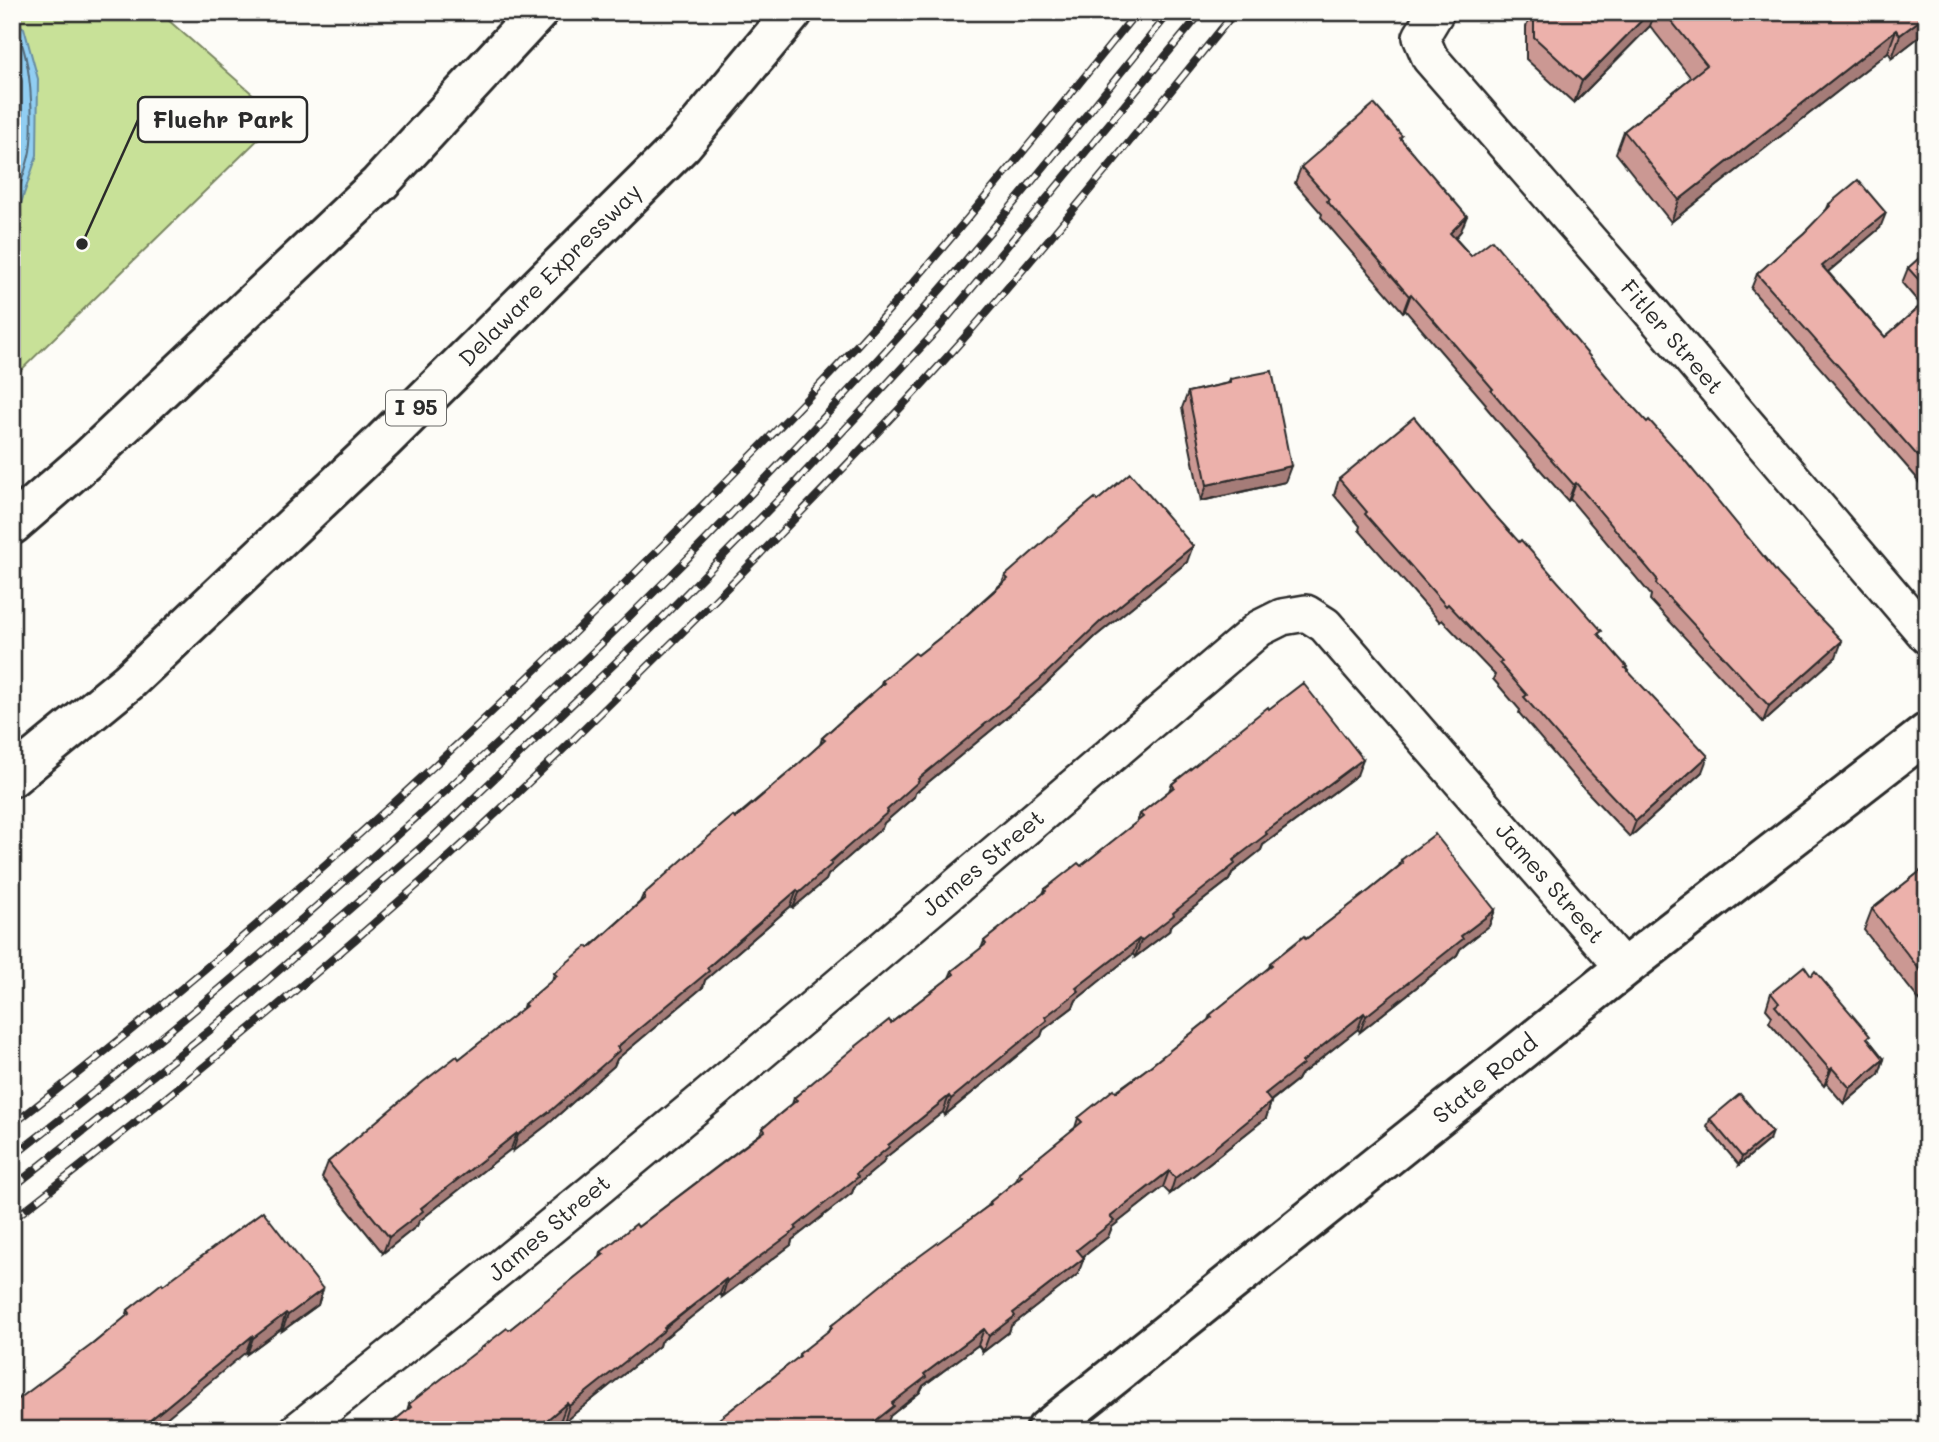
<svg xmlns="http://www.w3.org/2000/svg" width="1939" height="1442" font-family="Mali,sans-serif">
  <rect width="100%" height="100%" fill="#fdfcf7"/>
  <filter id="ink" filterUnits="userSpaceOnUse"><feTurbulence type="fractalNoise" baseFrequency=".0143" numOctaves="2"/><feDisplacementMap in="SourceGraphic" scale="14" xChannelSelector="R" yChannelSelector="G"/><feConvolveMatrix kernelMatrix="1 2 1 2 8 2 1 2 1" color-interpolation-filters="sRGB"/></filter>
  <g filter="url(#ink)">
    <path fill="#c8e198" stroke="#7a8662" stroke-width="2" d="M12 12H159L280 118 12 379Z"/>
    <path fill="#91cef2" stroke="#688da2" stroke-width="2" d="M12 21 24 28 38 79 37 155 12 230Z"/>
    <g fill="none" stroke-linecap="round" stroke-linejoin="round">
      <g stroke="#546c7b" stroke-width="2">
        <path d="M12 29C32 41 35 133 29 156 25 173 18 191 12 208"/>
        <path d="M12 44 22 81V152L12 180"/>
      </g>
      <g stroke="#2b2b2b" stroke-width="40">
        <g id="minor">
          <path d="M1436 12 1421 37 1430 58 1647 307 1927 636"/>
          <path d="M298 1430C626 1172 942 898 1260 628L1282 617 1306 613 1325 625 1624 968"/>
        </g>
      </g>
      <g stroke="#2b2b2b" stroke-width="44">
        <path id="secondary" d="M1046 1430 1624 968 1927 733"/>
      </g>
      <g stroke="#2b2b2b" stroke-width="44">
        <g id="motorway">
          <path d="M12 525 89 458 379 184 538 12"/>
          <path d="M12 777 128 682 383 441 683 144 793 12"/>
        </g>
      </g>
      <use href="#minor" stroke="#fdfcf7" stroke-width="35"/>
      <use href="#secondary" stroke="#fdfcf7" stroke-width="38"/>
      <use href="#motorway" stroke="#fdfcf7" stroke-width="38"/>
      <g stroke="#2b2b2b" stroke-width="8">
        <g id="rail">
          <path d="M12 1125C242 947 461 748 666 542 746 461 828 380 903 294 983 202 1060 107 1137 12"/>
          <path d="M12 1157C336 905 643 620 918 315 1005 217 1087 114 1170 12"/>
          <path d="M12 1188 210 1030 434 836 655 625 792 486 938 329 1202 12"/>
          <path d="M12 1220C162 1103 310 982 451 855 541 773 627 687 713 602 796 518 879 433 958 345 1053 237 1144 124 1235 12"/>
        </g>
      </g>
      <use href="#rail" stroke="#fdfcf7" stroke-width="5" stroke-dasharray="16" stroke-linecap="butt"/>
    </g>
    <g fill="#cb9893" stroke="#2b2b2b" stroke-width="2">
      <path d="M1532 12H1927V31L1892 58 1888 52 1671 222 1616 153 1624 131 1691 78 1650 26 1574 103 1526 59V27Z"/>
      <path d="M1401 139 1461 231 1455 238 1836 657 1763 722 1650 600 1651 595 1570 499 1568 501 1513 439 1485 406 1486 404 1405 310 1403 312 1321 217 1322 214 1295 183 1301 167Z"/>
      <path d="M1829 204 1880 228 1828 272 1885 337 1921 305 1902 283 1908 268 1927 251V492L1916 479V477L1751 289 1757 274 1804 233 1826 211Z"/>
      <path d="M1230 379 1285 482 1201 501 1182 408 1188 392 1228 383Z"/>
      <path d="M1339 479 1491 511 1600 636 1626 668 1702 772 1630 837 1578 782 1519 713 1520 710 1493 679 1495 675 1442 620 1440 622 1359 530 1360 526 1334 495Z"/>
      <path d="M1097 501 1187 562 1096 636 1033 696 915 793 914 797 884 823 882 828 828 875 826 880 793 908 791 906 705 980 703 987 617 1059 614 1066 547 1125 513 1151 511 1149 419 1221 417 1226 383 1253 322 1178 328 1162 522 1010 524 1004 552 981 554 973 589 948 640 902 643 895 793 769 820 745 822 738 880 686 882 681 918 655 951 629 1002 583 1005 576Z"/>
      <path d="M1269 709 1357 775 1263 845 1261 850 1232 873 1229 880 1170 926 1169 931 1135 957 1133 954 1076 1000 1073 1007 1043 1030 1041 1036 945 1115 943 1112 885 1158 883 1163 854 1187 852 1193 792 1240 791 1245 722 1297 720 1294 660 1342 659 1346 564 1422 561 1419 407 1411 409 1404 509 1330 600 1258 601 1252 638 1227 760 1134 763 1128 792 1104 794 1098 949 978 952 971 981 949 984 941 1043 894 1045 889 1081 866 1137 822 1140 814 1169 791 1172 784Z"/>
      <path d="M1401 860 1495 910 1489 926 1460 949 1457 955 1360 1032 1358 1029 1299 1076 1297 1080 1271 1101V1102L1266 1118 1207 1165 1170 1194 1163 1187 1112 1227 1108 1237 1083 1257 1078 1274 1011 1326 1009 1332 983 1352 978 1345 923 1386 920 1392 890 1416 888 1422 878 1430H705L798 1358 799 1354 829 1331 831 1326 988 1206 990 1202 1016 1181 1019 1173 1075 1128 1078 1118 1148 1068 1208 1020 1210 1015 1269 968 1270 963 1306 939 1370 890 1399 866Z"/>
      <path d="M1927 866V1010L1864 930 1872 909Z"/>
      <path d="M1771 993 1869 1040 1884 1059 1879 1074 1844 1104 1826 1083 1824 1086 1769 1022 1772 1016 1766 1009Z"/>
      <path d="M1710 1119 1769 1140 1739 1165 1707 1127Z"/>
      <path d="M163 1285 323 1289 318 1305 282 1331 281 1329 247 1354 246 1352 94 1343 126 1317 128 1310Z"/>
    </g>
    <g fill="#a57c78" stroke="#2b2b2b" stroke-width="2">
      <path d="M1650 12H1655L1650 26 1574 103 1582 81Z"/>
      <path d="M1927 15V31L1892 58 1900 35Z"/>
      <path d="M1896 30 1888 52 1671 222 1679 200Z"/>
      <path d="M1886 213 1880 228 1817 281 1822 266Z"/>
      <path d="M1467 216 1461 231 1445 249 1450 233Z"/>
      <path d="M1411 294 1405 310 1403 312 1409 296Z"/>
      <path d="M1291 466 1285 482 1201 501 1207 485Z"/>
      <path d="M1576 483 1570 499 1568 501 1574 485Z"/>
      <path d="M1193 546 1187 562 1096 636 1033 696 915 793 914 797 884 823 882 828 828 875 826 880 793 908 799 893 918 779 1102 620Z"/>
      <path d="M1842 641 1836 657 1763 722 1769 706Z"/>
      <path d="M1708 756 1702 772 1630 837 1636 821Z"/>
      <path d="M1363 759 1357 775 1263 845 1261 850 1232 873 1229 880 1170 926 1169 931 1135 957 1141 941 1265 832Z"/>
      <path d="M797 890 791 906 705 980 703 987 617 1059 614 1066 547 1125 513 1151 518 1135 707 968Z"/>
      <path d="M1495 910 1489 926 1460 949 1457 955 1360 1032 1366 1016 1461 936Z"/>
      <path d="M1139 939 1133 954 1076 1000 1073 1007 1043 1030 1041 1036 945 1115 951 1099 1045 1017 1076 988Z"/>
      <path d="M1364 1013 1358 1029 1299 1076 1297 1080 1259 1110 1265 1094 1302 1062Z"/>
      <path d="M1884 1059 1879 1074 1844 1104 1850 1088Z"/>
      <path d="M1832 1068 1826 1083 1824 1086 1830 1070Z"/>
      <path d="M949 1096 943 1112 885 1158 883 1163 854 1187 852 1193 792 1240 791 1245 722 1297 727 1281 795 1227 888 1145Z"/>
      <path d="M1271 1102 1266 1118 1170 1194 1175 1178Z"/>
      <path d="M1772 1132 1769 1140 1739 1165 1742 1157Z"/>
      <path d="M517 1133 511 1149 419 1221 417 1226 383 1253 389 1237 421 1208Z"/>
      <path d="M1169 1171 1163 1187 1112 1227 1108 1237 1072 1265 1077 1250 1110 1217Z"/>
      <path d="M1084 1258 1078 1274 1011 1326 1009 1332 983 1352 989 1336 1013 1313Z"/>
      <path d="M726 1279 720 1294 660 1342 659 1346 564 1422 569 1406Z"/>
      <path d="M323 1289 318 1305 282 1331 288 1315Z"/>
      <path d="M286 1313 281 1329 247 1354 253 1338Z"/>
      <path d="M984 1329 978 1345 923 1386 920 1392 890 1416 888 1422 878 1430H864L924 1374Z"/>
      <path d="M252 1336 246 1352 152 1430H138Z"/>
      <path d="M567 1403 561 1419 548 1430H535Z"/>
    </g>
    <g fill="#ecb1ab" stroke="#2b2b2b" stroke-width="2">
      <path d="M1534 12H1650L1582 81 1534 37Z"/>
      <path d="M1664 12H1927V15L1900 35 1896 30 1679 200 1624 131 1707 65Z"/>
      <path d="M1374 104 1402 136 1400 138 1467 216 1450 233 1471 256 1492 240 1618 390 1647 422 1649 420 1678 452 1778 574 1842 641 1769 706 1656 584 1657 579 1576 483 1574 485 1519 423 1491 390 1493 389 1411 294 1409 296 1327 201 1329 199 1301 167Z"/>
      <path d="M1858 180 1886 213 1822 266 1885 337 1927 300V470L1921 463 1923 462 1757 274 1804 233 1830 206 1829 204Z"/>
      <path d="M1927 251V289L1908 268Z"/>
      <path d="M1272 371 1291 466 1207 485 1188 392 1230 383V379Z"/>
      <path d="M1414 417 1491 511 1519 542 1521 540 1602 631 1598 634 1627 667 1625 668 1708 756 1636 821 1584 766 1524 697 1527 695 1499 663 1502 661 1448 604 1446 606 1365 514 1367 512 1339 479Z"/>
      <path d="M1130 473 1193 546 1102 620 1039 680 918 779 919 781 887 810 888 812 830 862 832 864 799 893 797 890 707 968 709 971 617 1047 620 1050 553 1109 518 1135 517 1133 421 1208 423 1211 389 1237 328 1162 423 1082 457 1056 459 1059 526 1006 524 1004 557 976 554 973 587 946 589 948 645 898 643 895 700 844 733 816 735 819 793 769 825 740 822 738 884 683 882 681 915 653 918 655 951 629 1008 579 1005 576 1073 516 1095 498 1097 501Z"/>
      <path d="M1303 683 1363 759 1265 832 1267 834 1233 860 1235 864 1173 913 1174 915 1141 941 1139 939 1076 988 1079 991 1045 1017 1047 1020 951 1099 949 1096 888 1145 889 1147 856 1174 858 1177 795 1227 797 1229 727 1281 726 1279 664 1328 665 1330 569 1406 567 1403 535 1430H383L411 1407 409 1404 507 1328 509 1330 604 1254 601 1252 636 1224 638 1227 765 1131 763 1128 797 1100 794 1098 855 1047 889 1020 891 1023 954 974 952 971 986 944 984 941 1046 891 1045 889 1078 863 1081 866 1143 817 1140 814 1174 787 1172 784 1268 707 1269 709Z"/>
      <path d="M1435 834 1495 910 1461 936 1463 939 1400 989 1366 1016 1364 1013 1302 1062 1303 1064 1265 1094 1271 1102 1213 1149 1175 1178 1169 1171 1110 1217 1114 1221 1077 1250 1084 1258 1013 1313 1015 1316 989 1336 984 1329 924 1374 926 1377 892 1403 894 1406 864 1430H705L800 1356 799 1354 832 1328 831 1326 891 1277 991 1204 990 1202 1022 1176 1019 1173 1082 1122 1078 1118 1114 1089 1116 1092 1148 1068 1212 1017 1210 1015 1272 965 1270 963 1304 936 1306 939 1370 890 1403 863 1401 860Z"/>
      <path d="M1927 866V979L1872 909Z"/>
      <path d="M1804 966 1811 976 1815 971 1870 1036 1867 1038 1884 1059 1850 1088 1832 1068 1830 1070 1775 1006 1779 1003 1771 993Z"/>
      <path d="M1740 1094 1772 1132 1742 1157 1710 1119Z"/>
      <path d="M263 1211 323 1289 288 1315 286 1313 253 1338 252 1336 138 1430H12V1404L94 1343 130 1313 128 1310 162 1283 163 1285Z"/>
    </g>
  </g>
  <g text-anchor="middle" stroke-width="5" stroke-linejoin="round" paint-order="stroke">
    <rect fill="#fdfcf7" stroke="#6a6a68" stroke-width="2" x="386" y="390.5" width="60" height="35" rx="5"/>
    <g font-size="21" font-weight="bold" fill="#2b2b2b">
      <text x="416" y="415">I 95</text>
    </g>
    <g font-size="23" fill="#2b2b2b" stroke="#fdfcf7">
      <text transform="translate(550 275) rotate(-45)" y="8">Delaware Expressway</text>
      <text transform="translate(1672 337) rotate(49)" y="8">Fitler Street</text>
      <text transform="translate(983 863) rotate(-40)" y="8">James Street</text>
      <text transform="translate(1550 883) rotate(49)" y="8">James Street</text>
      <text transform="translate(1485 1079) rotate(-39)" y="8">State Road</text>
      <text transform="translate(549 1228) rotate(-40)" y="8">James Street</text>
    </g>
  </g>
  <path fill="none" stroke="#2b2b2b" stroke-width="2.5" d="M82 244L138 120"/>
  <circle fill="#2b2b2b" stroke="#fdfcf7" stroke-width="2.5" cx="82" cy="244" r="7"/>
  <rect fill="#fdfcf7" stroke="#2b2b2b" stroke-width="2.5" x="138" y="97" width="169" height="45" rx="7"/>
  <g font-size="24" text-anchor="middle" font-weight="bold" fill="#2b2b2b">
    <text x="223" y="128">Fluehr Park</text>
  </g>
  <rect width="1939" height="1442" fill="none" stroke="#fdfcf7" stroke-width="42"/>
  <rect x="21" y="21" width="1897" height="1400" fill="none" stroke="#2b2b2b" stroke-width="2.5" filter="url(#ink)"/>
</svg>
